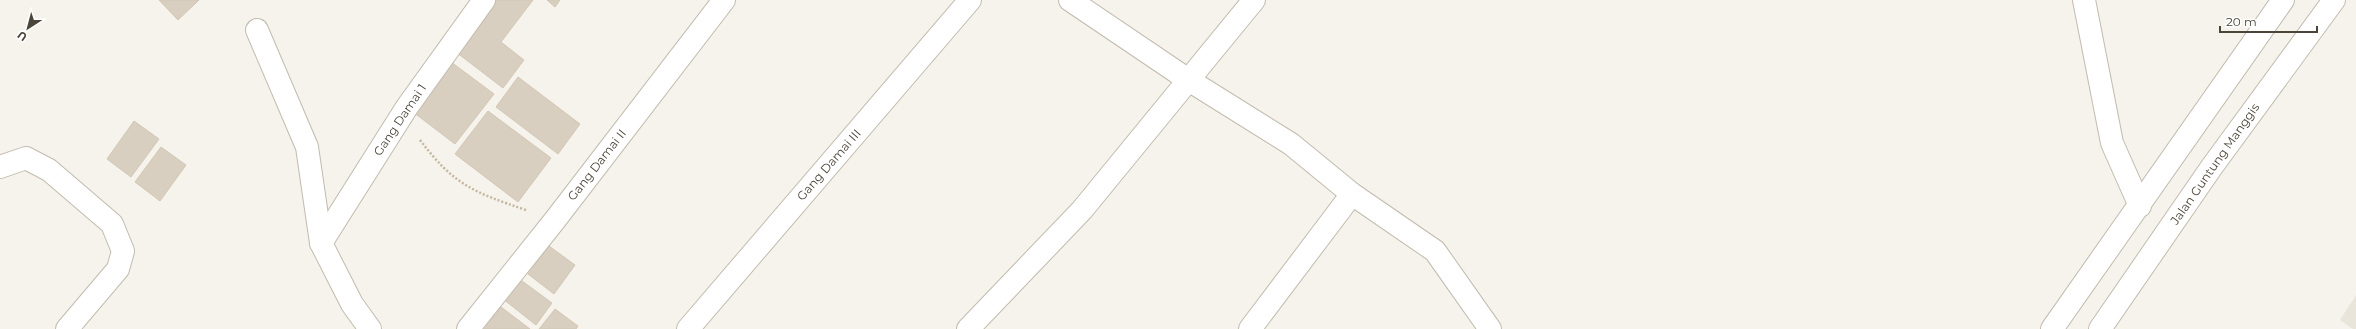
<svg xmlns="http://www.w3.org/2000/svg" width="2356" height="329" font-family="Montserrat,sans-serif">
  <rect width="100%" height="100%" fill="#f6f3ec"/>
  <path fill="#eae5da" d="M2356 295V329H2353L2340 320Z"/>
  <g fill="#d8cfc1" stroke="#d3c7b4">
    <path d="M159 0H199L178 20Z"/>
    <path d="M489 0H533L501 42 524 60 503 88 452 49Z"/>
    <path d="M547 0H560L555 7Z"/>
    <path d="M451 62 494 94 455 144 413 112Z"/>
    <path d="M518 77 580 124 558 154 496 107Z"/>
    <path d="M488 111 551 158 518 202 455 154Z"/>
    <path d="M134 121 159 139 131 177 107 159Z"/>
    <path d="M161 147 186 165 160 201 135 182Z"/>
    <path d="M549 246 575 265 554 294 528 274Z"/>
    <path d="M518 278 552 303 536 325 503 299Z"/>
    <path d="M501 307 530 329H484Z"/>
    <path d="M555 309 578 326 576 329H539Z"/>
  </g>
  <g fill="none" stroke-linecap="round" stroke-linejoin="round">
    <g stroke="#c2bbae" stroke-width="24">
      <g id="minor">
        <path d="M1070 0 1187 79 1291 144 1352 194 1435 251 1490 329"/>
        <path d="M2084 0 2112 143 2140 206"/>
        <path d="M257 30 307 147 321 243 352 304 370 329"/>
        <path d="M0 167 26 158 49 170 112 224 123 251 118 269 67 329"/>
        <path d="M321 243 407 107 484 0"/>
        <path d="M468 329 555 220 724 0"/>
        <path d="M688 329 970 0"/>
        <path d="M968 329 1082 210 1254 0"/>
        <path d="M1250 329 1352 194"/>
      </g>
    </g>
    <g stroke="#c2bbae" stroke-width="24">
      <g id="tertiary">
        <path d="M2052 329 2283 0"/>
        <path d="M2100 329 2211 168 2334 0"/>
      </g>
    </g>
    <path stroke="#c4b79f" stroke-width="2.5" stroke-dasharray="2 2" stroke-linecap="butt" d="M420 140C454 185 473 192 526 210"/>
    <use href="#minor" stroke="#fff" stroke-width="22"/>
    <use href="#tertiary" stroke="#fff" stroke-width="22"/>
  </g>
  <g text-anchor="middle" stroke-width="3.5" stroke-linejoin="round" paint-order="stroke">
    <g font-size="12" fill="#4b4439" stroke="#fff">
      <text transform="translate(400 120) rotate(-56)" y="4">Gang Damai 1</text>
      <text transform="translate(2215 164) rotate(-55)" y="4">Jalan Guntung Manggis</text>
      <text transform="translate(597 165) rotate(-52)" y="4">Gang Damai II</text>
      <text transform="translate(829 165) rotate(-49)" y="4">Gang Damai III</text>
    </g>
  </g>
  <g transform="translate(28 28) rotate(216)" stroke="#ffffff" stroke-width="3" paint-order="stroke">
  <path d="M0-3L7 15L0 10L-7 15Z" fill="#4b4439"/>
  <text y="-6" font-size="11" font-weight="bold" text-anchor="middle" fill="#4b4439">U</text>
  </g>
  <path d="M2220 26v6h97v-6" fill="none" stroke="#4b4439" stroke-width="2"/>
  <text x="2226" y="26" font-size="12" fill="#4b4439" stroke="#ffffff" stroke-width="3" paint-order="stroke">20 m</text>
</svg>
